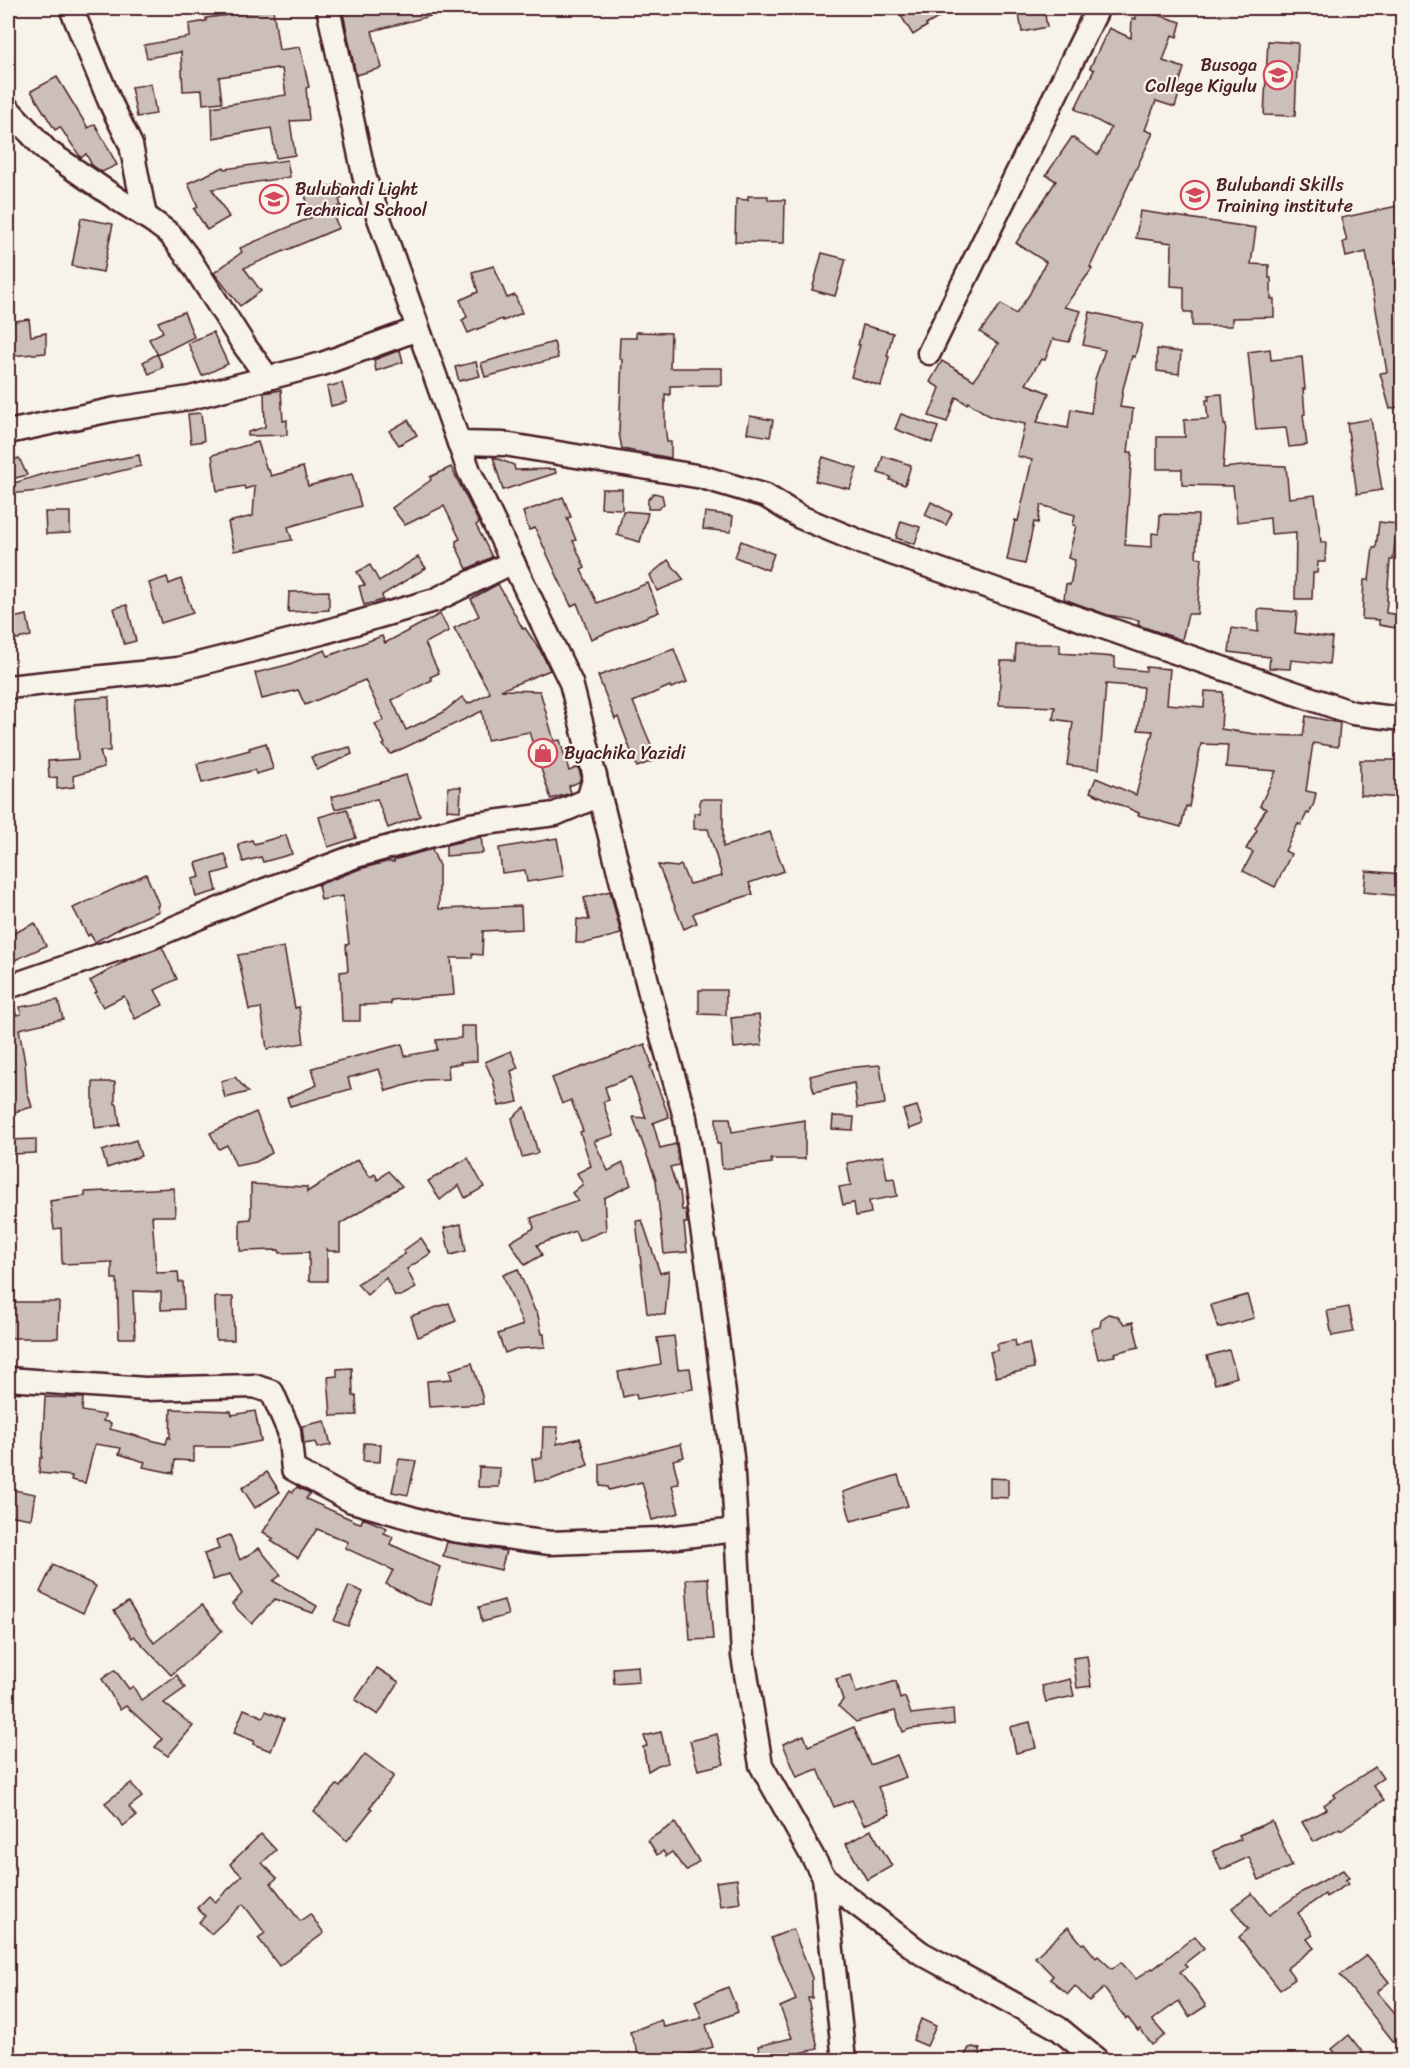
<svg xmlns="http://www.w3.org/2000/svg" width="1410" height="2068" font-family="Sriracha,sans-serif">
  <rect width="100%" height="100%" fill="#f7f3e8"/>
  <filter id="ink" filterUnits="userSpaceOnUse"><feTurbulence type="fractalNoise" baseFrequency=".0167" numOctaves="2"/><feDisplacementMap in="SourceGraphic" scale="12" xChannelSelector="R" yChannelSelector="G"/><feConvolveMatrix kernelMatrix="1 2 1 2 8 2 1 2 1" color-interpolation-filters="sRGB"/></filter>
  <g filter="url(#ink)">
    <g fill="#ccbfb9" stroke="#4a1f2b" stroke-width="1.5">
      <path d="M342 8H445L446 12 372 31 382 68 356 75Z"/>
      <path d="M896 8H955L926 25 927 26 913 35Z"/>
      <path d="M1018 8H1044L1047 27 1022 32Z"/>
      <path d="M1135 8 1181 22 1177 37 1172 35 1163 61 1184 68 1177 90 1180 91 1175 107 1156 101 1145 130 1153 133 1090 267 1092 269 1064 307 1081 311 1069 342 1053 339 1045 360 1041 359 1026 384 1049 393 1037 422 1068 428 1071 409 1091 413 1095 379 1105 350 1083 345 1090 312 1143 324 1135 357 1132 356 1123 389 1120 407 1133 409 1128 452H1132L1125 545 1152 547V533L1159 534 1160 514 1198 515 1196 557 1202 558 1197 614H1188L1182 640 1138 625 1139 620 1108 615 1064 599 1066 584 1070 585 1075 560 1068 558 1076 526 1073 525 1075 515 1041 505 1038 523 1034 522 1025 564 1007 560 1015 520 1018 521 1032 460 1017 456 1025 424 991 417 968 402 967 404 956 397 947 422 929 416 940 388 930 382 942 361 974 380 998 344 980 332 1001 304 1016 314 1029 295 1046 262 1016 243 1056 181 1046 175 1072 137 1098 155 1111 128 1075 109 1094 70 1090 68 1109 28 1131 38 1132 18 1136 19Z"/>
      <path d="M273 9 279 50 300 47 309 87 306 88 309 120 290 121 295 155 276 158 271 128 213 138 212 107 286 95 282 69H277V68L219 77 222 102 203 104 202 90 183 91 181 52 147 58 144 45 190 37 189 24 206 21V18Z"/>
      <path d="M1268 41 1298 43 1295 116 1264 115Z"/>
      <path d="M57 77 88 128 95 124 117 165 102 172 92 165 86 154 81 158 60 127 55 130 31 91Z"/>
      <path d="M151 84 156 114 137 117 131 87Z"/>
      <path d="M287 160 290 177 212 189 229 217 207 230 194 209 198 207 188 183 224 167 225 169Z"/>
      <path d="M341 184 344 198 339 199 341 206 330 209 339 228 244 268 261 291 240 306 214 273 242 252 240 248 312 217 304 192Z"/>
      <path d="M748 196H768V200H785L784 243 735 242 736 199 748 200Z"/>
      <path d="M1402 205V260L1396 261 1402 301V406L1390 409 1380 373 1387 372 1366 252 1346 257 1343 242 1347 241 1341 218Z"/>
      <path d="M1140 211 1256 228 1251 264 1269 265V278H1271V299H1274V317L1232 318V326H1192V312H1184V287L1171 286 1172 243 1136 238Z"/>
      <path d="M81 218 113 224 103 272 72 266Z"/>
      <path d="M822 253 846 259 835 296 812 290Z"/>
      <path d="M494 266 507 298 515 295 522 313 503 321 502 319 468 333 462 320 467 317 460 300 478 292 472 272Z"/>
      <path d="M184 312 194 337 158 355 149 339 163 332 158 322Z"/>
      <path d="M29 319 31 336 46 333V353L10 356 8 322Z"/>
      <path d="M863 325 893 333 887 356 889 357 881 386 851 377 860 345H858Z"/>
      <path d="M213 332 228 364 202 376 188 343Z"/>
      <path d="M636 332 671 333 670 368H722V385L670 386V395L665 394V425L667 442H671V458L622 449 619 433 622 359H619L620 338H636Z"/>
      <path d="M554 342 558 358 485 377 481 363Z"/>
      <path d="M1157 349 1181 352 1179 374 1157 371Z"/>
      <path d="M1270 349 1271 360 1302 357 1305 389H1303L1305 414 1303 415 1307 445 1289 447 1286 428 1256 430 1248 352Z"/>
      <path d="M400 350 403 362 376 371 374 360Z"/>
      <path d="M157 354 163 367 149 374 143 362Z"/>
      <path d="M476 362 480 376 459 381 455 367Z"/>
      <path d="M342 383 347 402 331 406 327 387Z"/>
      <path d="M281 390 283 421 287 420V435L248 436V432L265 427 264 393Z"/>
      <path d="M1222 394 1224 425H1226L1223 468 1252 465 1286 466 1289 498 1315 495 1321 542H1326L1325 562H1318L1317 573H1313L1312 599H1295L1296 532 1271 534 1270 518 1237 522 1233 486 1182 485V469H1157V437H1185L1184 420 1208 419 1206 400H1209L1208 395Z"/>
      <path d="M201 413 204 441 191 443 188 414Z"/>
      <path d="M901 414 938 427 932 443 895 429Z"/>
      <path d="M750 416 773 420 770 437 747 433Z"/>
      <path d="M1371 419 1382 490 1357 494 1347 423Z"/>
      <path d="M408 420 417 435 399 445 389 431Z"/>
      <path d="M258 442 267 470H269L271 476 303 467 308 486 352 474 361 506 288 527 292 540 234 551 228 522 253 516 255 486 245 489 244 486 217 491 212 455Z"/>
      <path d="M139 455 141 466 39 491 8 494V485L49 472Z"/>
      <path d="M883 456 911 465 905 485 890 480 891 477 878 473Z"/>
      <path d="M493 457 514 465 515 470 555 469 556 473 503 490Z"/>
      <path d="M823 457 857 468 850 489 815 481Z"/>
      <path d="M19 458 27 475 8 480V462Z"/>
      <path d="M451 467 479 523 476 525 492 557 467 569 456 546V541L460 539 444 506 405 525 392 508 431 480 430 477Z"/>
      <path d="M602 489H622V509L601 508Z"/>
      <path d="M654 493 662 495 664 504 658 509H648V499Z"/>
      <path d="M563 497 571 517 567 518 576 540 573 541 585 568 581 570 597 603 648 583 659 612 591 639 577 603 571 606 535 528 529 530 523 512Z"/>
      <path d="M931 502 952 513 946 525 925 515Z"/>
      <path d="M623 511 648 513 640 542 617 535Z"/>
      <path d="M45 512H70V533L46 534Z"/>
      <path d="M705 512 733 516 731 532 703 529Z"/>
      <path d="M901 521 920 527 915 544 896 538Z"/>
      <path d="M1379 522 1397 524 1393 560H1390L1386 613 1402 615V629L1379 625V620L1362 619 1364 580H1369L1373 548H1376Z"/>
      <path d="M741 541 774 554 768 570 735 557Z"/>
      <path d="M418 557 426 568 382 595 383 600 364 605 359 586 365 585 357 572 370 565 379 581Z"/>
      <path d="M668 560 684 580 657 591 650 575Z"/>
      <path d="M167 577 169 584 181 579 193 613 161 623 149 583Z"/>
      <path d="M498 584 523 629 525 628 540 650 550 670 501 690 540 691 554 741 560 740 569 771 578 767 581 776 579 782 569 786 571 793 551 799 529 732 487 740 482 711 391 754 383 745 385 744 375 724 384 720 365 680 305 705 298 690 262 699 255 673 287 665 325 650 328 656 382 636 385 643 440 614 449 631 425 643 439 673 430 677 432 680 392 700 406 730 442 713 462 697 468 704 490 693 454 628 479 616 471 599Z"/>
      <path d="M329 591V610L288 612 289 592Z"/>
      <path d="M127 605 136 641 124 644 114 608Z"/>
      <path d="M1258 609 1297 612 1295 633 1332 638 1329 664 1291 660 1290 669 1269 668 1270 657 1229 652 1232 628 1258 632Z"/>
      <path d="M27 615 31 636 8 641V619Z"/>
      <path d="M1016 644H1060V653L1115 657V668L1146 671V667L1170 669 1167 704 1204 707 1205 691 1223 692 1221 729 1262 735 1303 736 1306 716 1340 723 1338 747 1313 743 1306 791 1316 793 1314 803 1309 814 1307 813 1301 825 1298 824 1285 851 1291 854 1275 887 1243 871 1253 852 1246 849 1257 830 1255 828 1266 809 1260 806 1276 771 1226 767 1228 745 1201 744 1189 807 1186 806 1181 827 1138 815 1139 813 1090 792 1096 778 1136 795 1153 731 1138 730 1143 687 1106 684 1099 769 1067 765 1073 722 1053 719 1055 707 999 705 1001 661H1015Z"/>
      <path d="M674 649 687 682 671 688 670 686 633 702 657 759 637 767 618 717 615 719 598 676Z"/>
      <path d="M109 697 110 751H100L104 767 73 776 74 787 57 789V777L49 778 48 761 78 759 74 699Z"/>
      <path d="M266 743 273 769 256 774 255 770 202 783 197 764 250 750 249 748Z"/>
      <path d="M350 747 352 754 317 770 311 757Z"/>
      <path d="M1360 760H1402V798L1360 795Z"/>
      <path d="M406 775 420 816 388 828 377 799 335 809 331 797Z"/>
      <path d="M448 787H461L460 811 447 810Z"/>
      <path d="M700 799H723V847L770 832 784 871 749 883 753 894 696 912 693 914 697 923 684 929 658 865 677 867 681 865 689 884 722 876 708 829H694V813H700Z"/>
      <path d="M347 809 356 838 328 847 319 817Z"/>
      <path d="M286 835 292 854 263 862 261 857 243 862 238 844 252 840 254 844Z"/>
      <path d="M481 837 483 853 446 856V845Z"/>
      <path d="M557 838 564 876 527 882 525 870 502 873 499 848Z"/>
      <path d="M432 849 439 866V909L521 906 522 929 483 931 482 955 472 954V958H451L454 995 391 1000V1004L360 1005V1021H342L340 972 348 971 346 945 349 944 343 896 321 900 318 885 360 869 386 862H394V860Z"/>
      <path d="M225 854 230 869 213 874 217 891 196 897 192 879 200 877 196 863Z"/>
      <path d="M1366 871 1402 874V896L1364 892Z"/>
      <path d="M146 874 159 905 157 906 159 911 124 926 95 942 90 934 88 936 73 908Z"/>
      <path d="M610 891 621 934 586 943H576L577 919 589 920 584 898Z"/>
      <path d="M35 923 46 946 8 963V936Z"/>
      <path d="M162 947 177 979 155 990 163 1005 135 1019 124 996 103 1007 95 993 97 992 90 981 129 959Z"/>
      <path d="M284 947 295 1008 299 1007 304 1043 267 1049 261 1008 249 1010 238 955Z"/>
      <path d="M699 990H726V1015L699 1014Z"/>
      <path d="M58 1000 63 1019 19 1029 25 1063 27 1090 32 1107 8 1114V1008H15L16 1015 21 1014 20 1007Z"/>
      <path d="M759 1015 762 1045 734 1048 731 1018Z"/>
      <path d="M461 1026H476L477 1061 460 1062 461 1064 448 1065 449 1079 424 1080 386 1091 379 1069 348 1078 351 1089 290 1106 287 1098 317 1085 312 1068 402 1044 405 1056 437 1050 436 1040 461 1038Z"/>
      <path d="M645 1044 652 1066H650L669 1117 653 1123 660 1148 676 1144 679 1165 670 1167 678 1191H680L682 1210H686L687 1223H684L687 1252 664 1254 656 1180 633 1117 646 1118 631 1077 605 1087 609 1100 603 1102 614 1135 594 1141 608 1171 623 1163 631 1185 604 1198 606 1230 579 1241 575 1231 537 1245 542 1255 525 1265 510 1242 534 1228 531 1218 578 1201 572 1193 583 1184 577 1173 591 1166 580 1132 583 1131 571 1100 562 1104 552 1078Z"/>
      <path d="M511 1051 518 1068 511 1071 518 1102 499 1106 493 1080 485 1062Z"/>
      <path d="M880 1065 885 1104 857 1108 854 1083 814 1092 810 1076 844 1068Z"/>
      <path d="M235 1077 248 1092 225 1098 221 1081Z"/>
      <path d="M93 1082H115V1104H117L120 1125 95 1128 93 1106Z"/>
      <path d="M917 1106 923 1124 909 1129 903 1110Z"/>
      <path d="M525 1107 538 1153 522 1157 512 1118Z"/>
      <path d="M256 1112 272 1153 256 1162 236 1166 227 1145 219 1149 210 1133Z"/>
      <path d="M833 1116 854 1117 853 1130 832 1129Z"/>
      <path d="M716 1118H730L732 1132 805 1120V1159H771L772 1163 722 1169 720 1144H717Z"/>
      <path d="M36 1139V1153L10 1154 9 1140Z"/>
      <path d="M136 1140 141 1156 107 1168 102 1151Z"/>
      <path d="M883 1156 887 1179 894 1178 897 1196 869 1201 871 1213 856 1216 854 1203 843 1205 839 1187 851 1185 847 1163Z"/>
      <path d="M468 1158 484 1187 465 1198 459 1185 440 1200 428 1181Z"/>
      <path d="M358 1159 370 1177 375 1174 378 1180 388 1171 402 1186 340 1224V1251H329L327 1249V1281H309V1252L280 1253 279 1250 240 1251V1220L251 1219V1184L307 1187V1192Z"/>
      <path d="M174 1188 175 1216H152L156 1269 157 1273 178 1272 179 1282H183L184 1309 161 1310V1292L133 1291 135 1338H119L117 1279H112V1262L62 1264 61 1228 54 1229 50 1201 85 1196V1192Z"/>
      <path d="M642 1220 660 1273 669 1271 665 1315 647 1313 636 1221Z"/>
      <path d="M461 1224 466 1251 450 1255 444 1228Z"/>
      <path d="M421 1238 431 1253 407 1269 416 1288 401 1296H395L386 1278 367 1295 357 1284 405 1254 403 1251Z"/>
      <path d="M518 1269 535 1311H537L542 1334H544L545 1347 515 1349 505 1353 498 1334 523 1325 503 1275Z"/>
      <path d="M1247 1295 1254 1318 1218 1328 1211 1305Z"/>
      <path d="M215 1297H233L234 1340H216Z"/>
      <path d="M8 1302H59L58 1338H8Z"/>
      <path d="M449 1303 456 1321 418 1337 411 1316Z"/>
      <path d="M1349 1307 1354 1332 1332 1336 1327 1311Z"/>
      <path d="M1108 1314 1117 1316 1125 1324 1133 1322 1139 1347 1114 1353 1115 1356 1098 1359 1091 1329 1100 1327 1101 1320Z"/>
      <path d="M674 1336 678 1369 690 1368 693 1389 637 1399 636 1394 623 1397 618 1372 661 1364 657 1338Z"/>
      <path d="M1015 1340 1016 1346 1029 1343 1034 1368 996 1377 990 1352 998 1350 997 1344Z"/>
      <path d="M1229 1350 1237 1377 1215 1384 1207 1356Z"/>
      <path d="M472 1363 482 1396 483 1404 429 1407 427 1381 452 1379 449 1370Z"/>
      <path d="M352 1368 353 1396H356L357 1415 331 1416 328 1377 337 1376V1369Z"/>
      <path d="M45 1397 83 1398 82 1411 105 1415 103 1421 111 1423 110 1429 166 1444 168 1437 170 1438 171 1409 231 1411 232 1415 255 1411 261 1441 232 1447H194V1461L175 1460 173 1473 143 1467 145 1462 119 1454 121 1448 95 1444 85 1483 71 1480 72 1476 39 1473 40 1458H42Z"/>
      <path d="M325 1421 331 1445 317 1448 315 1442 304 1444 302 1426Z"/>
      <path d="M543 1427H558L557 1444 580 1438 588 1465 550 1480 535 1481 532 1459 542 1458Z"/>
      <path d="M364 1443 381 1444 380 1462 363 1461Z"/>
      <path d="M681 1444 684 1457 673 1460 679 1484 672 1485 679 1513 652 1520 642 1482 609 1490 608 1487 600 1486V1464Z"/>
      <path d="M399 1459 416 1461 408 1495 392 1492Z"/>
      <path d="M479 1467 500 1468 499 1487H478Z"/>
      <path d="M267 1472 280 1492 255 1508 242 1488Z"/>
      <path d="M898 1475 908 1506 851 1521 843 1492Z"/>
      <path d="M990 1478 1008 1479V1498L990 1497Z"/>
      <path d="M297 1487 310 1493 306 1499 357 1522 361 1523 363 1518 387 1528 384 1533 393 1537 390 1544 440 1567 430 1605 414 1600V1599L386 1584 393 1570 345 1548 348 1542 317 1529 298 1558 271 1541 274 1539 263 1532 290 1490 293 1492Z"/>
      <path d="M9 1489 35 1494 31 1519 8 1515Z"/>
      <path d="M230 1535 240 1560 259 1548 281 1575 273 1581 317 1606 313 1613 275 1599 252 1624 232 1604 242 1594 230 1574 213 1580 204 1554 219 1549 216 1540Z"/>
      <path d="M447 1542 506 1551 501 1570 443 1556Z"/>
      <path d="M53 1565 96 1586 83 1613 40 1592Z"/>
      <path d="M708 1578 713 1639 690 1640 686 1579Z"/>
      <path d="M349 1586 363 1592 348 1626 334 1621Z"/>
      <path d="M504 1600 508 1615 482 1622 479 1607Z"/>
      <path d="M128 1602 154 1643 202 1605 222 1631 171 1675 134 1636 132 1638 114 1611Z"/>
      <path d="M1087 1656 1091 1686 1077 1688 1073 1658Z"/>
      <path d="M638 1666 639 1682 614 1684 613 1668Z"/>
      <path d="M377 1668 399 1682 378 1715 355 1700Z"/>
      <path d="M115 1670 129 1689 133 1686 141 1700 177 1675 185 1688 164 1703 193 1726 168 1756 155 1747 162 1739 126 1706 120 1710 102 1679Z"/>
      <path d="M851 1675 856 1693 896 1681 900 1699 905 1697 911 1714 953 1709 954 1724 910 1729 903 1732 895 1711 856 1722 838 1706 843 1700 836 1679Z"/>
      <path d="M1070 1679 1074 1696 1046 1702 1042 1686Z"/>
      <path d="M244 1709 263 1717 266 1711 284 1719 271 1751 253 1744 254 1741 234 1733Z"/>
      <path d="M1030 1722 1036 1748 1016 1753 1010 1727Z"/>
      <path d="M854 1727 870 1765 897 1755 906 1777 878 1787 890 1814 864 1825 852 1800 834 1807 818 1769 797 1777 783 1744 804 1735 808 1746Z"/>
      <path d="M661 1732 668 1763 658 1765 648 1771 643 1747 647 1746 644 1736Z"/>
      <path d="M717 1734 724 1764 698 1770 690 1741Z"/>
      <path d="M365 1754 394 1776 370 1807 372 1809 347 1841 314 1811 337 1785 340 1787Z"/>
      <path d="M1375 1767 1383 1778 1373 1785 1384 1800 1341 1830 1340 1828 1314 1842 1302 1822 1327 1809 1324 1805 1335 1797 1333 1795Z"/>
      <path d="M131 1783 142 1797 129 1807 136 1816 123 1826 105 1803Z"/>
      <path d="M1272 1821 1292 1866 1259 1880 1249 1857 1221 1870 1213 1851 1241 1839 1239 1835Z"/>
      <path d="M675 1823 699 1861 686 1871 672 1852 666 1856 663 1851 657 1855 648 1840Z"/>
      <path d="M871 1830 892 1866 867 1880 846 1844Z"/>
      <path d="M261 1834 276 1850 262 1863 277 1878 271 1883 300 1921 310 1914 324 1933 279 1966 258 1938 265 1933 243 1904 211 1934 199 1922 205 1916 197 1908 209 1896 215 1902 242 1876 230 1864Z"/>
      <path d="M1343 1870 1349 1878 1345 1880 1348 1884 1326 1897 1325 1894 1298 1913 1313 1935 1307 1939 1314 1948 1287 1968 1295 1979 1280 1990 1239 1937 1248 1929 1232 1908 1252 1893 1269 1915 1302 1892Z"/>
      <path d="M737 1879 740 1903 720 1906 716 1882Z"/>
      <path d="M1068 1927 1082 1944 1084 1943 1096 1958 1098 1956 1112 1969 1121 1962 1136 1979 1152 1968 1153 1969 1195 1936 1204 1948 1184 1964 1187 1967 1180 1972 1195 1990 1206 2006 1189 2017 1179 2001 1152 2020 1165 2035 1152 2045 1140 2029 1138 2031 1128 2018 1126 2019 1104 1988 1089 2001 1075 1986 1068 1994 1050 1979 1053 1976 1035 1957Z"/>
      <path d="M793 1929 812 1978V1998H808L818 2049 790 2055 791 2058 780 2061H762L758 2046 792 2038 780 2007 796 2000 771 1938Z"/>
      <path d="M1367 1955 1389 1982 1377 1992 1402 2021V2052L1340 1975Z"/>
      <path d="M728 1987 738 2012 706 2025 713 2047 682 2056 684 2061H641L630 2032 661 2020 664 2027 702 2018 695 2001Z"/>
      <path d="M921 2019 936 2026 927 2046 913 2040Z"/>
      <path d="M1349 2035 1364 2054 1355 2061H1342L1332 2049Z"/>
      <path d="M973 2047 980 2049 981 2061H962L969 2048Z"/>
    </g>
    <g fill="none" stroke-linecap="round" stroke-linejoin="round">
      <g stroke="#4a1f2b" stroke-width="27">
        <g id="minor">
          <path d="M71 8 110 102 131 145 145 216"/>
          <path d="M328 8 365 179 469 471 571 683 652 1001 685 1117 709 1274 732 1457 743 1656 761 1765 824 1877 842 1893 921 1953 1058 2028 1097 2060"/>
          <path d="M8 109 47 151 119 200 151 220 170 234 190 260 244 345 268 378"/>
          <path d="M929 353 1098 8"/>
          <path d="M8 432 116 409 190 398 322 364 418 329"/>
          <path d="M459 443 504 444 702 477 766 496 800 517 863 543 1140 640 1353 713 1402 719"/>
          <path d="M8 687 178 669 321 633 435 600 513 562"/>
          <path d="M8 987 150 938 265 890 356 856 470 825 555 814 588 800 595 776"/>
          <path d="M8 1379 145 1389 254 1386 272 1392 289 1431 293 1469 352 1501 453 1530 550 1543 659 1539 736 1530"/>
          <path d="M824 1877 844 2060"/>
        </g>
      </g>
      <use href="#minor" stroke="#f7f3e8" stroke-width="22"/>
    </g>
  </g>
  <defs>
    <g id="school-ring" transform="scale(1.5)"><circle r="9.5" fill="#f7f3e8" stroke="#d1495b" stroke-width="1.5"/><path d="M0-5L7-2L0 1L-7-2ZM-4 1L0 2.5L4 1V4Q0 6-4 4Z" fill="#d1495b"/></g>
    <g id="university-ring" transform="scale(1.5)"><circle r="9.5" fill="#f7f3e8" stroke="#d1495b" stroke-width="1.5"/><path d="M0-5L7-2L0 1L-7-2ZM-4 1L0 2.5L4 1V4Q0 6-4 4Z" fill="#d1495b"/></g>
    <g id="shop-ring" transform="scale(1.5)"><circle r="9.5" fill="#f7f3e8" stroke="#d1495b" stroke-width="1.5"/><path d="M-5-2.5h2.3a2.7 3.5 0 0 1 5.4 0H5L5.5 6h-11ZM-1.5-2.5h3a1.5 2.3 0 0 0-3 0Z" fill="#d1495b"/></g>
  </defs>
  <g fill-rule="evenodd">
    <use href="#school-ring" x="1278" y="75"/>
    <use href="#university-ring" x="1195" y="195"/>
    <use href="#school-ring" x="274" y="199"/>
    <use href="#shop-ring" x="543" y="753"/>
  </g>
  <g text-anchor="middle" stroke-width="4.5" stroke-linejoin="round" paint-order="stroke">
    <g font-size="18" fill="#4a1f2b" stroke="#f7f3e8" text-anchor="start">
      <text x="1257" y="71" text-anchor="end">Busoga<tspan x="1257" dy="21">College Kigulu</tspan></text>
      <text x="1216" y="191">Bulubandi Skills<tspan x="1216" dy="21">Training institute</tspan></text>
      <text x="295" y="195">Bulubandi Light<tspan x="295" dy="21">Technical School</tspan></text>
      <text x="564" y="759">Byachika Yazidi</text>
    </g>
  </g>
  <rect width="1410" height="2068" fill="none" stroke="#f7f3e8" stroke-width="30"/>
  <rect x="15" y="15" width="1380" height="2038" fill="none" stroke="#4a1f2b" stroke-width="2" filter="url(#ink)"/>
</svg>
